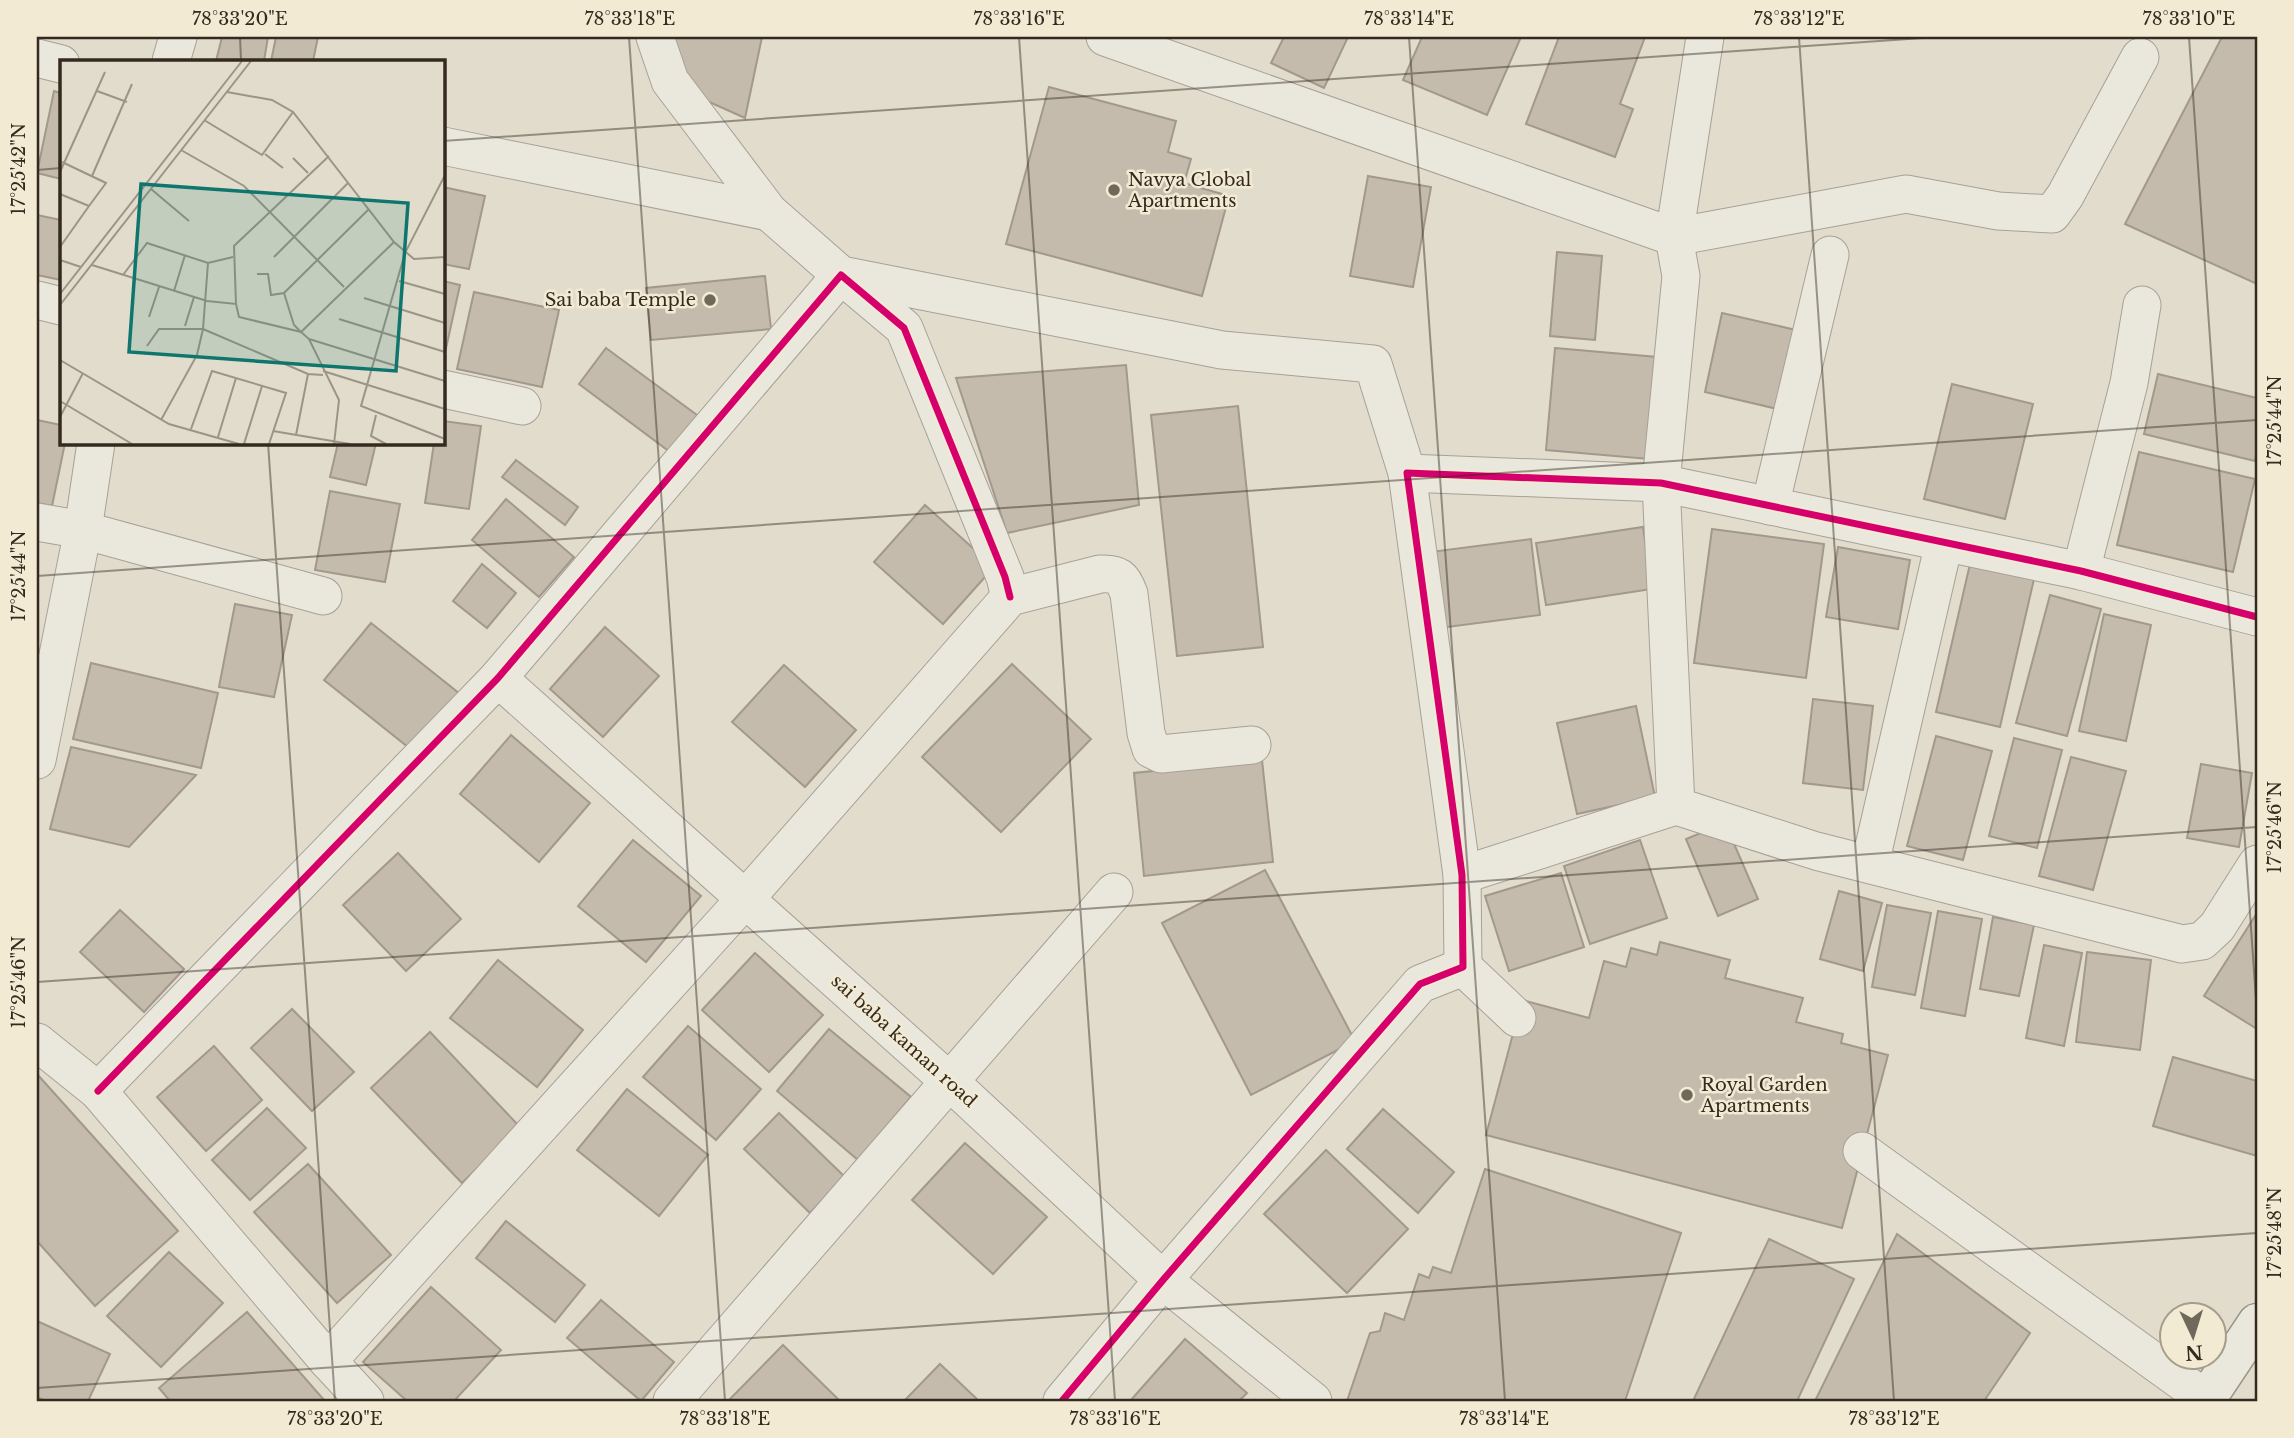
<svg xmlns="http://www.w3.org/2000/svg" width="2294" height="1438" font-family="'Libre Baskerville',serif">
  <rect width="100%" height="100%" fill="#e2dccc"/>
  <g fill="#c5bbad" stroke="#a2988c" stroke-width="2">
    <path d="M222 37H268L264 61H216Z"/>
    <path d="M276 37H318L313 61H271Z"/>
    <path d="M664 37H762L745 118 687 92Z"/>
    <path d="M1284 37H1348L1324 88 1271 63Z"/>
    <path d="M1422 37H1521L1487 115 1403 80Z"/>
    <path d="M1559 37H1645L1620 104 1633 109 1615 157 1526 124Z"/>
    <path d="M2222 37H2257V284L2125 224Z"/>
    <path d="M1049 87 1176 121 1168 152 1191 159 1184 183 1229 196 1202 296 1006 244Z"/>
    <path d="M54 91 61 93V179L37 173Z"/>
    <path d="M1368 176 1431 187 1413 287 1350 276Z"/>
    <path d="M443 187 485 196 469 269 443 264Z"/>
    <path d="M37 215 61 220V280L37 275Z"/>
    <path d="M1557 252 1602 256 1595 340 1550 336Z"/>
    <path d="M765 276 771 329 651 340 646 288Z"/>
    <path d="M443 281 460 285 443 362Z"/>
    <path d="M474 292 559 310 542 387 457 369Z"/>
    <path d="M1722 313 1809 333 1790 412 1705 392Z"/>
    <path d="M606 348 701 418 674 455 579 384Z"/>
    <path d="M1555 348 1657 357 1649 459 1546 450Z"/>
    <path d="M1126 365 1139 505 1007 533 956 378Z"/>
    <path d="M2158 374 2257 398V452L2255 461 2144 434Z"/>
    <path d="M1952 384 2033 404 2005 519 1924 499Z"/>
    <path d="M1238 406 1263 647 1177 656 1151 415Z"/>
    <path d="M37 420 61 425V443H65L52 506 37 503Z"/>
    <path d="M443 421 481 426 469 509 425 503 434 443H443Z"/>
    <path d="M338 443H376L366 485 330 477Z"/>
    <path d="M2139 452 2255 479 2233 572 2117 545Z"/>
    <path d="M516 460 578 507 565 525 502 477Z"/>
    <path d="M330 491 400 504 385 582 315 570Z"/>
    <path d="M506 499 574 557 539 597 472 540Z"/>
    <path d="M925 505 994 567 943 624 874 562Z"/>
    <path d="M1643 527 1652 589 1546 605 1536 543Z"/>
    <path d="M1712 529 1824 544 1806 678 1694 663Z"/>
    <path d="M1531 539 1540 615 1440 628 1430 552Z"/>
    <path d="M1838 547 1910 560 1898 629 1826 617Z"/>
    <path d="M482 564 516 593 487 628 453 601Z"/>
    <path d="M1970 564 2034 579 2000 727 1936 712Z"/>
    <path d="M2050 595 2101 609 2067 736 2016 723Z"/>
    <path d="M235 604 292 615 274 697 219 687Z"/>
    <path d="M2104 614 2151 625 2126 741 2079 731Z"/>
    <path d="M371 623 460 694 413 751 324 680Z"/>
    <path d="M605 627 659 676 603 737 550 689Z"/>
    <path d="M91 663 218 693 201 768 73 739Z"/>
    <path d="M1012 664 1091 739 1001 832 922 757Z"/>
    <path d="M784 665 856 730 805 787 732 722Z"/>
    <path d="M1813 699 1873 706 1863 790 1803 783Z"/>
    <path d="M1636 706 1655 797 1577 814 1557 723Z"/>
    <path d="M511 735 590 803 539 862 460 794Z"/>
    <path d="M1936 736 1992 751 1963 860 1907 846Z"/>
    <path d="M2014 738 2062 750 2037 848 1989 836Z"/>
    <path d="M71 747 196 775 129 847 50 829Z"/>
    <path d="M2071 757 2126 771 2093 890 2039 876Z"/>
    <path d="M1262 760 1273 862 1144 876 1134 773Z"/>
    <path d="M2201 764 2252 773 2239 847 2187 838Z"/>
    <path d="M1725 823 1758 899 1718 916 1686 839Z"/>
    <path d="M633 840 701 896 646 962 578 906Z"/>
    <path d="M1640 840 1667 918 1590 944 1564 866Z"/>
    <path d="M398 853 461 919 406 971 343 905Z"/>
    <path d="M1265 870 1355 1041 1251 1095 1162 923Z"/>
    <path d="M1561 873 1584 947 1509 971 1485 896Z"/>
    <path d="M1839 891 1882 903 1863 971 1820 959Z"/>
    <path d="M1887 905 1931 913 1915 995 1872 987Z"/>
    <path d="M120 910 184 969 144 1012 80 952Z"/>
    <path d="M1938 911 1982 919 1965 1016 1921 1008Z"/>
    <path d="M2257 913V1029L2204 996Z"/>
    <path d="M1993 917 2034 925 2019 996 1980 989Z"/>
    <path d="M1660 942 1730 960 1725 978 1803 998 1796 1022 1843 1034 1841 1043 1888 1055 1842 1228 1486 1135 1522 1000 1589 1018 1604 961 1626 967 1631 948 1657 955Z"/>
    <path d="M2044 945 2082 953 2064 1046 2026 1038Z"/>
    <path d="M2087 952 2151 960 2140 1050 2076 1042Z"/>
    <path d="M755 953 823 1015 769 1072 702 1010Z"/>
    <path d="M498 960 583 1030 537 1087 450 1018Z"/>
    <path d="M292 1009 354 1072 312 1111 251 1048Z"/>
    <path d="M688 1026 761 1089 716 1140 643 1077Z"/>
    <path d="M829 1029 911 1097 858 1160 777 1091Z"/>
    <path d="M430 1032 520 1127 462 1183 371 1088Z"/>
    <path d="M214 1046 262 1100 206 1151 157 1097Z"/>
    <path d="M2173 1057 2257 1081V1156L2153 1126Z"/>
    <path d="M37 1074 178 1231 95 1306 37 1241Z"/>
    <path d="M627 1089 708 1155 659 1216 577 1150Z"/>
    <path d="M267 1108 306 1148 250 1200 212 1160Z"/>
    <path d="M1383 1109 1454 1172 1418 1213 1347 1149Z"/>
    <path d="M779 1113 845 1177 810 1213 744 1149Z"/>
    <path d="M965 1143 1047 1217 993 1274 912 1200Z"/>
    <path d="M1326 1150 1408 1229 1347 1293 1264 1214Z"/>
    <path d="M308 1164 391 1255 337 1303 254 1212Z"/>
    <path d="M1485 1169 1681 1233 1625 1401H1347L1370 1333 1380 1331 1385 1313 1404 1320 1419 1274 1429 1278 1433 1267 1451 1273Z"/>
    <path d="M506 1221 585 1285 555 1322 476 1258Z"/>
    <path d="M1897 1234 2030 1333 1984 1401H1815Z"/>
    <path d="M1769 1239 1854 1279 1797 1401H1693Z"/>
    <path d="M169 1252 223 1303 161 1367 107 1316Z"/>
    <path d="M431 1287 501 1350 454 1401H407L363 1362Z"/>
    <path d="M601 1300 674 1362 641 1401 567 1338Z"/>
    <path d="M247 1312 325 1401H170L159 1388Z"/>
    <path d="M37 1321 110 1354 88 1401H46L37 1397Z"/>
    <path d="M1185 1339 1247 1393 1239 1401H1130Z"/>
    <path d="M783 1345 840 1401H728Z"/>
    <path d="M940 1364 979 1401H904Z"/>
  </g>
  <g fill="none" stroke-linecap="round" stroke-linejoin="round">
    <g stroke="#a7a196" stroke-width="39">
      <g id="street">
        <path d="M655 37 670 81 769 212 841 275 1222 350 1373 364 1407 473"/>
        <path d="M1105 37 1674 237 1681 276 1661 483 1676 806"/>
        <path d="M1705 37 1674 237 1906 194 1998 211 2052 214 2065 196 2140 57"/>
        <path d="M37 58 61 64"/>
        <path d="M171 61 178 37"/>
        <path d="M443 146 769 212"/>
        <path d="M37 300 61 306"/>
        <path d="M443 389 522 406"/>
        <path d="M1770 506 1830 255"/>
        <path d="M37 522 83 530 323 596"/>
        <path d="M2081 571 2129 383 2142 305"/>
        <path d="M498 678 950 1082 1163 1280 1313 1401"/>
        <path d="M37 760 83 530 96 443"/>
        <path d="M1870 864 1944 543"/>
        <path d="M1462 875 1676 806 1816 851 2182 944 2202 941 2217 927 2257 864"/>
        <path d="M1463 967 1517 1018"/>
        <path d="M37 1042 98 1091 328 1361 365 1401"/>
        <path d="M98 1091 498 678 841 275 904 328 1005 577 1010 597"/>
        <path d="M1862 1151 2206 1399"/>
        <path d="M328 1361 746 898 1010 597 1100 574C1118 573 1123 577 1129 594L1146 733 1151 749 1161 754 1252 745"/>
        <path d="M672 1401 1114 892"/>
        <path d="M1062 1401 1163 1280 1420 984 1463 967 1462 875 1407 473 1661 483 2081 571 2257 617"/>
      </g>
    </g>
    <g stroke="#979185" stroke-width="41">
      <path id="secondary" d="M2205 1401 2257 1323"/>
    </g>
    <use href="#street" stroke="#eae7dd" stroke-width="37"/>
    <use href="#secondary" stroke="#eae7dd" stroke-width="38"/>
    <g stroke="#f2ead3" stroke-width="11">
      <g id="cycleway">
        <path d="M98 1091 498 678 841 275 904 328 1005 577 1010 597"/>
        <path d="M1062 1401 1163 1280 1420 984 1463 967 1462 875 1407 473 1661 483 2081 571 2257 617"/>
      </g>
    </g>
    <use href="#cycleway" stroke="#d6006c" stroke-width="7"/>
  </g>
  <path fill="none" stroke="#342a1f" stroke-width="2" stroke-opacity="0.45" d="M240 37 241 61M629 37 725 1401M1019 37 1115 1401M1409 37 1505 1401M1799 37 1894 1401M2189 37 2257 1014M443 141 1937 37M37 170 61 168M268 443 335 1401M37 576 2257 420M37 982 2257 827M37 1388 2257 1233"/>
  <g fill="#71685c" stroke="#f2ead3" stroke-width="2.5">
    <circle cx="1114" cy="190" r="7"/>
    <circle cx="710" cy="300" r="7"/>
    <circle cx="1687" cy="1095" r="7"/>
  </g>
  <g text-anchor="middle" stroke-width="5" stroke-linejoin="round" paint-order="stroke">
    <g font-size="18" fill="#342a1f" stroke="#f2ead3" text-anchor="start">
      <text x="1128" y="186">Navya Global<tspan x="1128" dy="21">Apartments</tspan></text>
      <text x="696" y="306" text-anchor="end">Sai baba Temple</text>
      <text x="1701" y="1091">Royal Garden<tspan x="1701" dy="21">Apartments</tspan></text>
    </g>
    <g font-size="18" fill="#342a1f" stroke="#f2ead3">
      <text transform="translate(904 1041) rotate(42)" y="6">sai baba kaman road</text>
    </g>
  </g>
  <g transform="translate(60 60)">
    <rect width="385" height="385" fill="#e2dccc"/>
    <path fill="none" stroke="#9c9587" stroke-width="2" d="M37 31 67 42M167 32 212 40 233 52 334 182 354 199 385 197M144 60 202 95 233 52M121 90 184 126 284 227M205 94 223 108M233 98 248 113M2 102 46 123 29 146M0 112 45 12M385 115 345 193 301 346 385 379M32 116 72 24M91 129 129 161M0 134 29 146 0 187M214 197 288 123M0 200 21 207M148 203 143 269 248 314 263 315M32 205 147 241 176 244 174 186 269 96M197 214H208L211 235 224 233 309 149M63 215 87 183 148 203 173 197M339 221 385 234M114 231 125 195M224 233 234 265 241 272 334 182M0 234 182 1M304 238 385 263M176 244 179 257 241 272 249 279 279 340 274 384M0 245 191 1M89 257 99 227M279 259 385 292M125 266 134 237M249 279 385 321M87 286 99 269H143L137 295 101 360M0 300 109 364 179 384M263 311 385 349M0 341 72 384M316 355 311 376 326 384M0 357 23 313M131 369 152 311 226 333 209 384M213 371 290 384M236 375 248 314M158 377 176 318M184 384 202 326"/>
    <path fill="#0f766e" fill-opacity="0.15" stroke="#0f766e" stroke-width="3.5" d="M81 124 348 143 336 311 69 292Z"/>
    <rect width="385" height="385" fill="none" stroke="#342a1f" stroke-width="3.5"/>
  </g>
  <rect width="2294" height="1438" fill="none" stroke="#f2ead3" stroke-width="77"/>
  <g transform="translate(2193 1336) rotate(176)"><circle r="33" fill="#f2ead3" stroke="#a69d8b" stroke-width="2"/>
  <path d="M0-5L12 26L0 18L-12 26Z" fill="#71685c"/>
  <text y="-10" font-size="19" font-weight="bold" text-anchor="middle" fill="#342a1f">N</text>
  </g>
  <rect x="38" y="38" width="2218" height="1362" fill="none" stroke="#342a1f" stroke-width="2.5"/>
  <g font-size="18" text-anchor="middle" fill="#342a1f">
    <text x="240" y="25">78°33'20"E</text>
    <text x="630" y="25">78°33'18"E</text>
    <text x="1019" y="25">78°33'16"E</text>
    <text x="1409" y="25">78°33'14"E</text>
    <text x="1799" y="25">78°33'12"E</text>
    <text x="2189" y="25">78°33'10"E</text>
    <text transform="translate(19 169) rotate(-90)" y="6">17°25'42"N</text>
    <text transform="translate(2275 421) rotate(-90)" y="6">17°25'44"N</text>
    <text transform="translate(19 576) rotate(-90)" y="6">17°25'44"N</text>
    <text transform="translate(2275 827) rotate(-90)" y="6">17°25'46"N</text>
    <text transform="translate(19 982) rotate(-90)" y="6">17°25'46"N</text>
    <text transform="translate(2275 1233) rotate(-90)" y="6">17°25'48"N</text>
    <text x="335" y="1425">78°33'20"E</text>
    <text x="725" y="1425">78°33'18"E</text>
    <text x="1115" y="1425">78°33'16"E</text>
    <text x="1504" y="1425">78°33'14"E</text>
    <text x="1894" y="1425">78°33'12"E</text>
  </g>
</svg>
